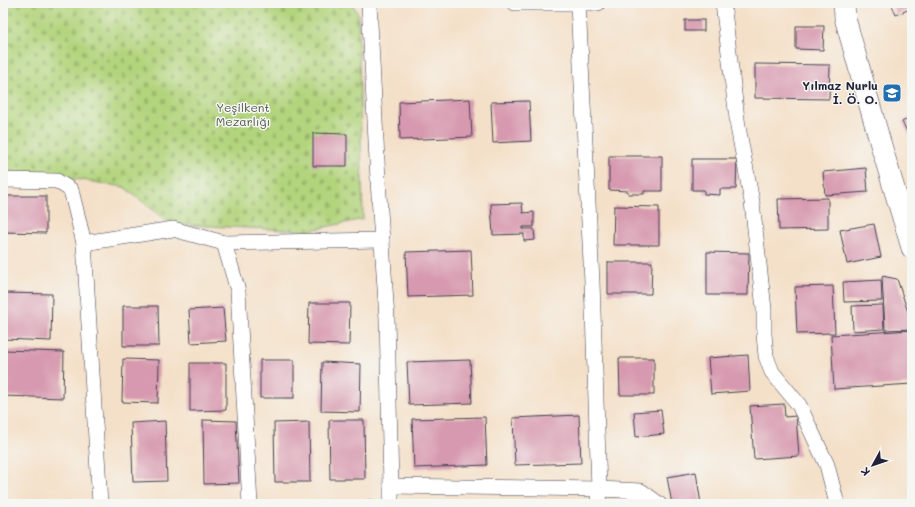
<svg xmlns="http://www.w3.org/2000/svg" width="915" height="507" font-family="Mali,sans-serif">
  <defs>
    <pattern id="cemetery-stones" width="16" height="16" patternUnits="userSpaceOnUse"><rect width="16" height="16" fill="#b2d47c"/><path d="M2 7V4a2 2 0 0 1 4 0v3zM10 15v-3a2 2 0 0 1 4 0v3z" fill="#99b66c"/></pattern>
  </defs>
  <rect width="100%" height="100%" fill="#f6f6f2"/>
  <filter id="ink" filterUnits="userSpaceOnUse"><feTurbulence type="fractalNoise" baseFrequency=".025" numOctaves="2"/><feDisplacementMap in="SourceGraphic" scale="8" xChannelSelector="R" yChannelSelector="G"/><feConvolveMatrix kernelMatrix="1 2 1 2 8 2 1 2 1" color-interpolation-filters="sRGB"/></filter>
  <filter id="wash" filterUnits="userSpaceOnUse"><feTurbulence type="fractalNoise" baseFrequency=".012" numOctaves="4" result="noise"/><feDisplacementMap in="SourceGraphic" scale="16" xChannelSelector="R" yChannelSelector="G"/><feGaussianBlur stdDeviation="0.9" result="paint"/><feColorMatrix in="noise" values="0 0 0 0 0 0 0 0 0 0 0 0 0 0 0 0 0 1.4 0 .05"/><feComposite in="paint" operator="in"/></filter>
  <g filter="url(#wash)">
    <rect width="100%" height="100%" fill="#f4e0c8"/>
    <path fill="url(#cemetery-stones)" stroke="#6a7b5c" d="M3 3H352L358 14 363 219 307 231 171 224 124 187 57 176 3 172Z"/>
    <g id="blocks">
      <g fill="#d799af">
        <path d="M891 3H912V8L896 15Z"/>
        <rect x="685" y="20" width="19" height="11"/>
        <path d="M796 26H824L823 50 796 49Z"/>
        <path d="M755 64 830 65 829 99 755 98Z"/>
        <path d="M470 99 472 137 400 140 399 102Z"/>
        <path d="M529 101 531 141 493 143 491 102Z"/>
        <path d="M912 116V140L902 122Z"/>
        <path d="M313 133 347 134V166H313Z"/>
        <path d="M609 156H662V191H644V194H628V191L609 190Z"/>
        <path d="M692 159H737L736 189H720V195L704 194V190H692Z"/>
        <path d="M866 168 868 192 825 195 823 172Z"/>
        <path d="M3 196H46V233L3 232Z"/>
        <path d="M828 198V229L779 230 778 199Z"/>
        <path d="M522 203 523 213 534 212V227H523V229H534L535 240 524 241V234L493 235 491 204Z"/>
        <path d="M614 206 659 207V245H613Z"/>
        <path d="M874 224 881 257 847 264 840 230Z"/>
        <path d="M471 250 473 295 408 297 406 252Z"/>
        <path d="M707 252 749 253 748 295H707Z"/>
        <path d="M608 262H652L651 294H608Z"/>
        <path d="M882 276 897 279 912 324V329L885 330Z"/>
        <path d="M881 280 882 301 844 302 843 282Z"/>
        <path d="M833 286 835 333 797 334 795 287Z"/>
        <path d="M3 293 52 294 51 341 3 339Z"/>
        <path d="M309 303H350L349 345 308 344Z"/>
        <path d="M883 305 884 329 853 331 852 306Z"/>
        <path d="M123 306H158L159 346H123Z"/>
        <path d="M223 308 226 341 191 343 189 310Z"/>
        <path d="M912 330V384L834 389 831 335Z"/>
        <path d="M3 350 64 352 63 398 3 396Z"/>
        <path d="M748 355 750 391 711 394 708 358Z"/>
        <path d="M619 358H654V395H620Z"/>
        <path d="M123 359 159 360 158 403 122 402Z"/>
        <rect x="260" y="360" width="34" height="38"/>
        <path d="M470 360 472 403 409 405 407 362Z"/>
        <path d="M322 362 361 364 360 412 321 411Z"/>
        <path d="M190 363H226V410L190 411Z"/>
        <path d="M784 404 785 417 796 416 799 456 754 459 750 406Z"/>
        <path d="M661 410 664 434 636 437 634 412Z"/>
        <path d="M579 415 581 463 515 465 513 418Z"/>
        <path d="M485 417 487 465 414 468 412 419Z"/>
        <path d="M203 420 236 421 239 483 204 484Z"/>
        <path d="M329 420H364L365 479H330Z"/>
        <path d="M165 421 167 481 133 482 131 423Z"/>
        <path d="M309 422 310 482H275L274 423Z"/>
        <path d="M696 472 701 504H672L667 477Z"/>
        <path d="M373 500V504H338V502Z"/>
      </g>
    </g>
  </g>
  <g filter="url(#ink)">
    <use href="#blocks" fill-opacity="0" stroke="#423e50" stroke-width="1"/>
    <g fill="none" stroke-linecap="round" stroke-linejoin="round">
      <g stroke="#423e50" stroke-width="16">
        <g id="street">
          <path d="M369 3 378 180 387 319 391 486V504"/>
          <path d="M515 3H598"/>
          <path d="M723 3 738 127 752 202 764 309V334L766 356 772 372 799 405 827 465 837 504"/>
          <path d="M578 4 592 282 599 489 598 504"/>
          <path d="M3 180 57 181 71 190 84 243 100 504"/>
          <path d="M84 243 173 229 224 243 238 291 250 504"/>
          <path d="M224 243 382 240"/>
          <path d="M391 486 599 489 641 491 659 504"/>
        </g>
      </g>
      <g stroke="#423e50" stroke-width="22">
        <path id="secondary" d="M844 3 845 18 881 145 912 248"/>
      </g>
      <use href="#street" stroke="#fff" stroke-width="15"/>
      <use href="#secondary" stroke="#fff" stroke-width="21"/>
    </g>
  </g>
  <defs>
    <g id="school-square" transform="scale(1)"><rect x="-9" y="-9" width="18" height="18" rx="4" fill="#1f6fb2" stroke="#f6f6f2"/><path d="M0-5L7-2L0 1L-7-2ZM-4 1L0 2.5L4 1V4Q0 6-4 4Z" fill="#fff"/></g>
  </defs>
  <g fill-rule="evenodd">
    <use href="#school-square" x="892" y="93"/>
  </g>
  <g text-anchor="middle" stroke-width="3" stroke-linejoin="round" paint-order="stroke">
    <g font-size="12" font-weight="bold" fill="#22223b" stroke="#f6f6f2" text-anchor="end">
      <text x="878" y="90">Yılmaz Nurlu<tspan x="878" dy="14">İ. Ö. O.</tspan></text>
    </g>
    <g font-size="12" fill="#4d574e" stroke="#f6f6f2">
      <text x="243" y="112">Yeşilkent<tspan x="243" dy="14">Mezarlığı</tspan></text>
    </g>
  </g>
  <rect width="915" height="507" fill="none" stroke="#f6f6f2" stroke-width="16"/>
  <g transform="translate(873 465) rotate(230)" stroke="#f6f6f2" stroke-width="3" paint-order="stroke">
  <path d="M0-3L7 15L0 10L-7 15Z" fill="#22223b"/>
  <text y="-6" font-size="11" font-weight="bold" text-anchor="middle" fill="#22223b">K</text>
  </g>
</svg>
